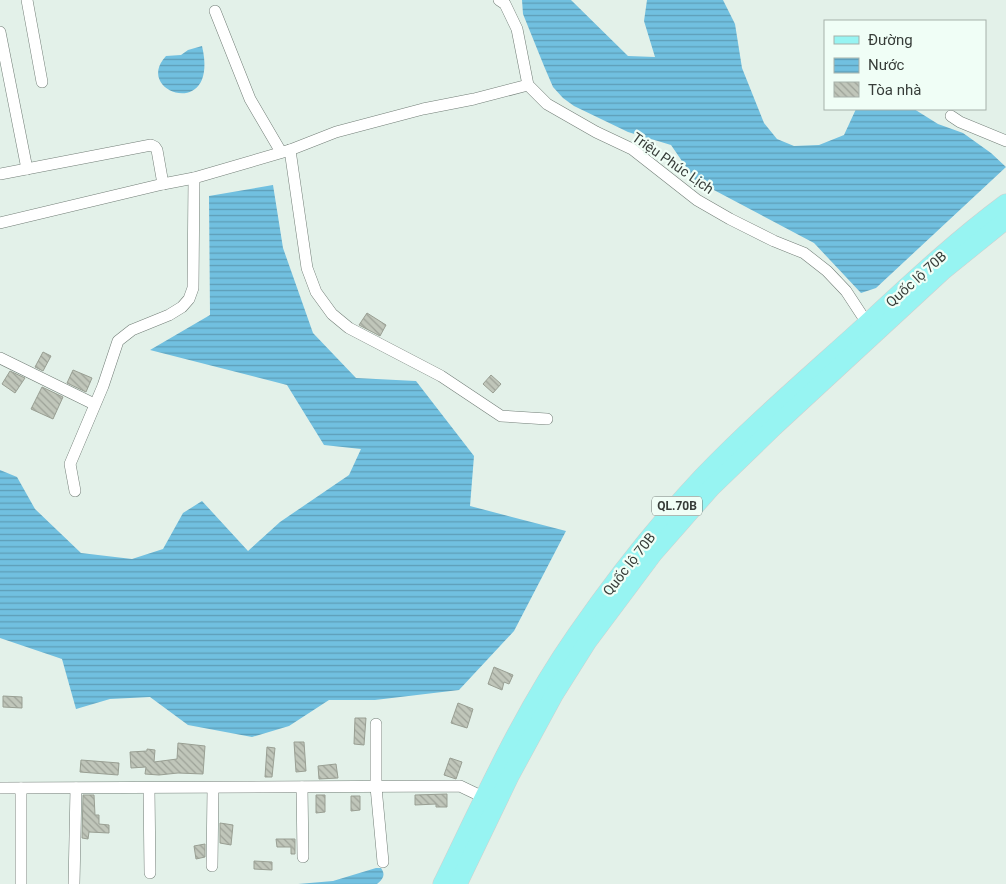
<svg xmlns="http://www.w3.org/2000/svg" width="1006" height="884" font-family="Roboto,sans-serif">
  <defs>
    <pattern id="water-rules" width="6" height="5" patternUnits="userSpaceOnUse" patternTransform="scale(1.25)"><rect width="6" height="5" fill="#71c0e0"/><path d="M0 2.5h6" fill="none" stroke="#5e9db7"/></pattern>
    <pattern id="building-back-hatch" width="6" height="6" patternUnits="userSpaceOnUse" patternTransform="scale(1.25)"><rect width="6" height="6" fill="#c0c6ba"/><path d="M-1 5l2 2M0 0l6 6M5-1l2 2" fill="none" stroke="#9da298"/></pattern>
  </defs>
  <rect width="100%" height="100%" fill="#e3f1e9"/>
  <g fill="url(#water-rules)">
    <path d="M522 0H571L628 56 655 57 644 21 647 0H723L735 24 742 68 764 123 777 139 794 146 819 145 844 135 856 109H914L938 124 963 133 991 153 1006 167 876 288 861 293 814 243 695 180 671 145 628 132 574 106 563 98 553 87 544 66 523 14Z"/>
    <path d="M202 46C220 122 132 92 166 56L181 55 188 50Z"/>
    <path d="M273 185 283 248 313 333 356 378 416 381 474 456 470 506 566 531 514 631 459 690 375 700H329L289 726 252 737 188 725 150 697 110 699 76 709 62 659 0 638V470L17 477 35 509 81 553 132 559 163 549 183 513 202 501 248 551 280 522 349 475 361 449 324 445 287 385 150 350 210 315 209 196Z"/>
    <path d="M376 868H381C386 875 383 879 377 884H298L333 881Z"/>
  </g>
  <g fill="url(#building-back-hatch)" stroke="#999f93">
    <path d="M367 313 386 325 380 336 359 325Z"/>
    <path d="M43 352 51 356 43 371 35 367Z"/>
    <path d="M73 370 92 378 86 392 67 383Z"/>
    <path d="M10 371 25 378 15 393 2 384Z"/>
    <path d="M491 375 501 384 493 393 483 384Z"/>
    <path d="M42 387 63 397 53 419 31 409Z"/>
    <path d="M494 667 513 675 509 684 504 682 502 690 488 684Z"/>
    <path d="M3 696 22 697V708L3 707Z"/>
    <path d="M458 703 473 709 467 728 451 723Z"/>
    <path d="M355 718H366L364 745 354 744Z"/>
    <path d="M294 742H304L306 771 296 772Z"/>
    <path d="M178 743 205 746 203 774 178 773 159 775 145 774 146 767 131 768 130 752 147 751V749L155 750 154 762 177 759Z"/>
    <path d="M267 747 275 748 272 777H265Z"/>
    <path d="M450 758 462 762 456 779 444 775Z"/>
    <path d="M81 760 119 763 118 775 80 772Z"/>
    <path d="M336 764 338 778 319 779 318 766Z"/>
    <path d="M447 794V807H436V804L415 805V795Z"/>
    <path d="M83 795H94L95 815H99V824L109 825V833L89 832 88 839 82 838Z"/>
    <path d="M316 795H325V812L316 813Z"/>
    <path d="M351 796H360V810L351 811Z"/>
    <path d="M220 823 233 825 231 845 220 843Z"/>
    <path d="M276 839H295V854H291V847H277Z"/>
    <path d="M205 844V857L196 859 194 846Z"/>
    <path d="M254 861 272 862V870L254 869Z"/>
  </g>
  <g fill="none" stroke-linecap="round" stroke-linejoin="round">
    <g stroke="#727e77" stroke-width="12">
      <g id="minor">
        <path d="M27 0 42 82"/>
        <path d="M499 0 505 4 517 29 528 85 547 104 596 132 632 149 697 200 730 219 774 241 804 253 827 271 846 291 867 323"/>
        <path d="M215 11 250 99 281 152"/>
        <path d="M0 32 27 169"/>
        <path d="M951 116 960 122 1006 141"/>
        <path d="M290 150 307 268 316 292 332 314 349 328 441 376 501 416 547 419"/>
        <path d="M0 174 151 145 155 147 157 150 163 184"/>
        <path d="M0 223 163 184 194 178 290 150 336 132 423 109 474 99 528 85"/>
        <path d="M0 358 94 404"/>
        <path d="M75 491 70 464 103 386 118 341 132 330 169 315 182 307 189 299 193 288 194 178"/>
        <path d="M376 724V787L383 862"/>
        <path d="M302 787 303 857"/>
        <path d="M0 788 460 786 483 797"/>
        <path d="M149 788 150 873"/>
        <path d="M212 866 213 788"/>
        <path d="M21 884V788"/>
        <path d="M74 884 76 788"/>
      </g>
    </g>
    <g stroke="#cfd0cf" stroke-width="19">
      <g id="primary">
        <path d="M442 884C484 798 521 714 576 635 614 580 656 526 702 477 750 427 802 382 853 336 903 290 952 243 1006 203"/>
        <path d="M458 884 510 776 554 695 588 641 653 554 711 488 774 427 944 270 1006 220"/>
      </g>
    </g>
    <use href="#minor" stroke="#fff" stroke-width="11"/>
    <use href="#primary" stroke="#97f4f2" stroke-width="18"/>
  </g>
  <g text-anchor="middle" stroke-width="4.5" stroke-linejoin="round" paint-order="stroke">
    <rect fill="#f0fef6" stroke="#6e7772" stroke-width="1" x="652" y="496.5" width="50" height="19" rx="4"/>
    <g font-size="12" font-weight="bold" fill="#373d39">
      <text x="677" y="510">QL.70B</text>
    </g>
    <g font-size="14" fill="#373d39" stroke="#f0fef6">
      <text transform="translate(673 163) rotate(35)" y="5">Triệu Phúc Lịch</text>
      <text transform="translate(916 279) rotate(-42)" y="5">Quốc lộ 70B</text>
      <text transform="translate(629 564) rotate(-52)" y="5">Quốc lộ 70B</text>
    </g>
  </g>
  <rect x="824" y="20" width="162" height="90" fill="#f0fef6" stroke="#a6b1aa"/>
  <rect x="834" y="36" width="25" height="8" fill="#97f4f2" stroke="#a6b1aa"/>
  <text x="868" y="45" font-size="15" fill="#373d39">Đường</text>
  <rect x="834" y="58" width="25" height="15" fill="url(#water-rules)" stroke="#a6b1aa"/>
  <text x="868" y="70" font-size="15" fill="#373d39">Nước</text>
  <rect x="834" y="82" width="25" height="15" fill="url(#building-back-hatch)" stroke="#a6b1aa"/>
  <text x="868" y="95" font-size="15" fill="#373d39">Tòa nhà</text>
</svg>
